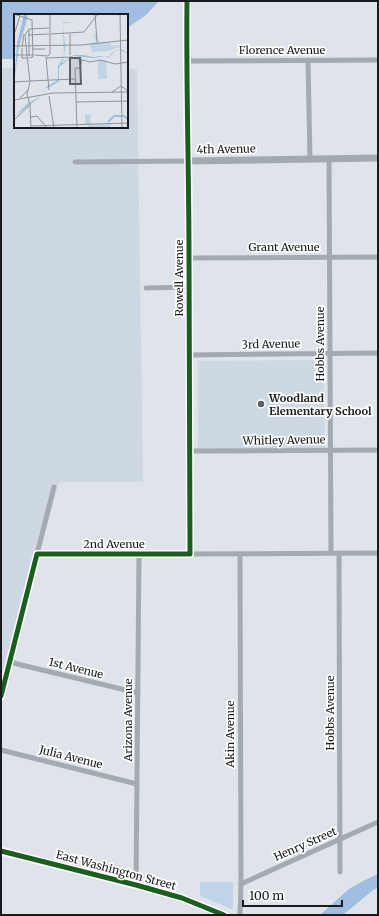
<svg xmlns="http://www.w3.org/2000/svg" width="379" height="916" font-family="Merriweather,serif">
  <rect width="100%" height="100%" fill="#dfe4ea"/>
  <g fill="#cdd8e3">
    <path d="M1 68H15V127H127V68L137 69 143 482H59L1 689Z"/>
    <path d="M323 360 325 448 198 449V361Z"/>
  </g>
  <path fill="#c0d3e7" d="M200 882H233V905L232 909 200 896Z"/>
  <g fill="#9fbee0">
    <path d="M1 1H159L146 15 127 28V15H15V59H1Z"/>
    <path d="M378 874V888L373 890 343 915H320L349 889 365 880Z"/>
  </g>
  <g fill="none" stroke-linecap="round" stroke-linejoin="round">
    <g stroke="#a4aab1" stroke-width="5">
      <path d="M308 60 310 159"/>
      <path d="M186 61 378 60"/>
      <path d="M329 159 331 553"/>
      <path d="M75 162 188 161"/>
      <path d="M189 258 378 257"/>
      <path d="M146 288 189 287"/>
      <path d="M189 355 378 353"/>
      <path d="M190 451 378 450"/>
      <path d="M339 553 340 872"/>
      <path d="M37 554 54 487"/>
      <path d="M190 554 378 553"/>
      <path d="M240 554 241 884 240 915"/>
      <path d="M9 662 138 693"/>
      <path d="M1 750 137 784"/>
      <path d="M241 884 378 822"/>
      <path d="M136 885 139 555"/>
    </g>
    <g stroke="#a3a9b1" stroke-width="7">
      <path d="M188 161 378 158"/>
      <path d="M1 696 37 554H190C190 455 189 357 189 258 189 172 186 87 187 1"/>
      <path d="M1 851 136 885 182 898 224 915"/>
    </g>
    <g stroke="#fff" stroke-width="8">
      <g id="cycleway">
        <path d="M1 696 37 554H190C190 455 189 357 189 258 189 172 186 87 187 1"/>
        <path d="M1 851 136 885 182 898 224 915"/>
      </g>
    </g>
    <use href="#cycleway" stroke="#1b5e20" stroke-width="5"/>
  </g>
  <circle fill="#5e6166" stroke="#fff" stroke-width="1.5" cx="261" cy="404" r="4"/>
  <g text-anchor="middle" stroke-width="3.5" stroke-linejoin="round" paint-order="stroke">
    <g font-size="11" fill="#181b1f" stroke="#fff">
      <text x="282" y="54">Florence Avenue</text>
      <text transform="translate(226 149) rotate(-1)" y="4">4th Avenue</text>
      <text x="284" y="251">Grant Avenue</text>
      <text transform="translate(179 278) rotate(-90)" y="4">Rowell Avenue</text>
      <text transform="translate(271 344) rotate(-1)" y="4">3rd Avenue</text>
      <text transform="translate(320 344) rotate(-90)" y="4">Hobbs Avenue</text>
      <text transform="translate(284 440) rotate(-1)" y="4">Whitley Avenue</text>
      <text x="114" y="548">2nd Avenue</text>
      <text transform="translate(76 668) rotate(14)" y="4">1st Avenue</text>
      <text transform="translate(330 713) rotate(-90)" y="4">Hobbs Avenue</text>
      <text transform="translate(128 720) rotate(-90)" y="4">Arizona Avenue</text>
      <text transform="translate(230 734) rotate(-90)" y="4">Akin Avenue</text>
      <text transform="translate(71 757) rotate(14)" y="4">Julia Avenue</text>
      <text transform="translate(305 844) rotate(-24)" y="4">Henry Street</text>
      <text transform="translate(116 870) rotate(15)" y="4">East Washington Street</text>
    </g>
    <g font-size="11" font-weight="bold" fill="#181b1f" stroke="#fff" text-anchor="start">
      <text x="269" y="402">Woodland<tspan x="269" dy="13">Elementary School</tspan></text>
    </g>
  </g>
  <g transform="translate(14 14)">
    <rect width="114" height="114" fill="#dfe4ea"/>
    <path d="M79 20H83L85 28H96L97 32 106 31V33L94 37 78 38 76 29 83 28ZM84 46H92L93 65H84ZM71 100H76L77 111 97 110V113L74 114V110H71Z" fill="#c0d3e7"/>
    <path d="M10 0 14 2 5 33 0 69 3 30ZM49 8H61L49 9 51 32 50 43 48 49 58 42 60 41H69L80 43 86 42H91L94 43 99 38 103 36H109L114 40 106 36 101 37 94 44 91 42 80 44 59 42 45 53V67L36 73 32 74 26 83 0 103 13 90 27 82 32 73 44 66V52L50 43Z" fill="#9fbee0"/>
    <path fill="none" stroke="#9fbee0" stroke-width="2" d="M94 108 100 102H110L114 105"/>
    <path fill="none" stroke="#8f9499" stroke-width="1" d="M0 0 18 6 19 43 15 44M81 0 83 28M106 0 108 114M15 15 35 14M15 15 11 21 12 32 16 68 13 80 16 91M15 16V42M1 18 6 2M37 20 70 18 84 0M14 21 35 20M0 32 68 31 114 26M8 33 10 20M8 34V44H13M18 35H31M0 41H20M21 41 34 42 36 40V0M56 41V20M32 43 35 76M32 44 57 43 76 48 86 46 101 50 114 48M16 67 61 65M0 68 16 67M98 78 107 72 114 77M35 82 40 114M6 84 15 75M0 86 39 79 114 78M62 88 114 87M16 91 17 114M17 103 23 102 33 114M0 106 15 92M17 112 114 109M63 114 61 54H66L68 46"/>
    <path fill="#5e6166" fill-opacity="0.15" stroke="#5e6166" stroke-width="2" d="M56 44H66L67 70H56Z"/>
    <rect width="114" height="114" fill="none" stroke="#181b1f" stroke-width="2"/>
  </g>
  <rect width="379" height="916" fill="none" stroke="#181b1f" stroke-width="4"/>
  <path d="M243 900v6h99v-6" fill="none" stroke="#181b1f" stroke-width="2"/>
  <text x="249" y="900" font-size="12" fill="#181b1f" stroke="#ffffff" stroke-width="3" paint-order="stroke">100 m</text>
</svg>
